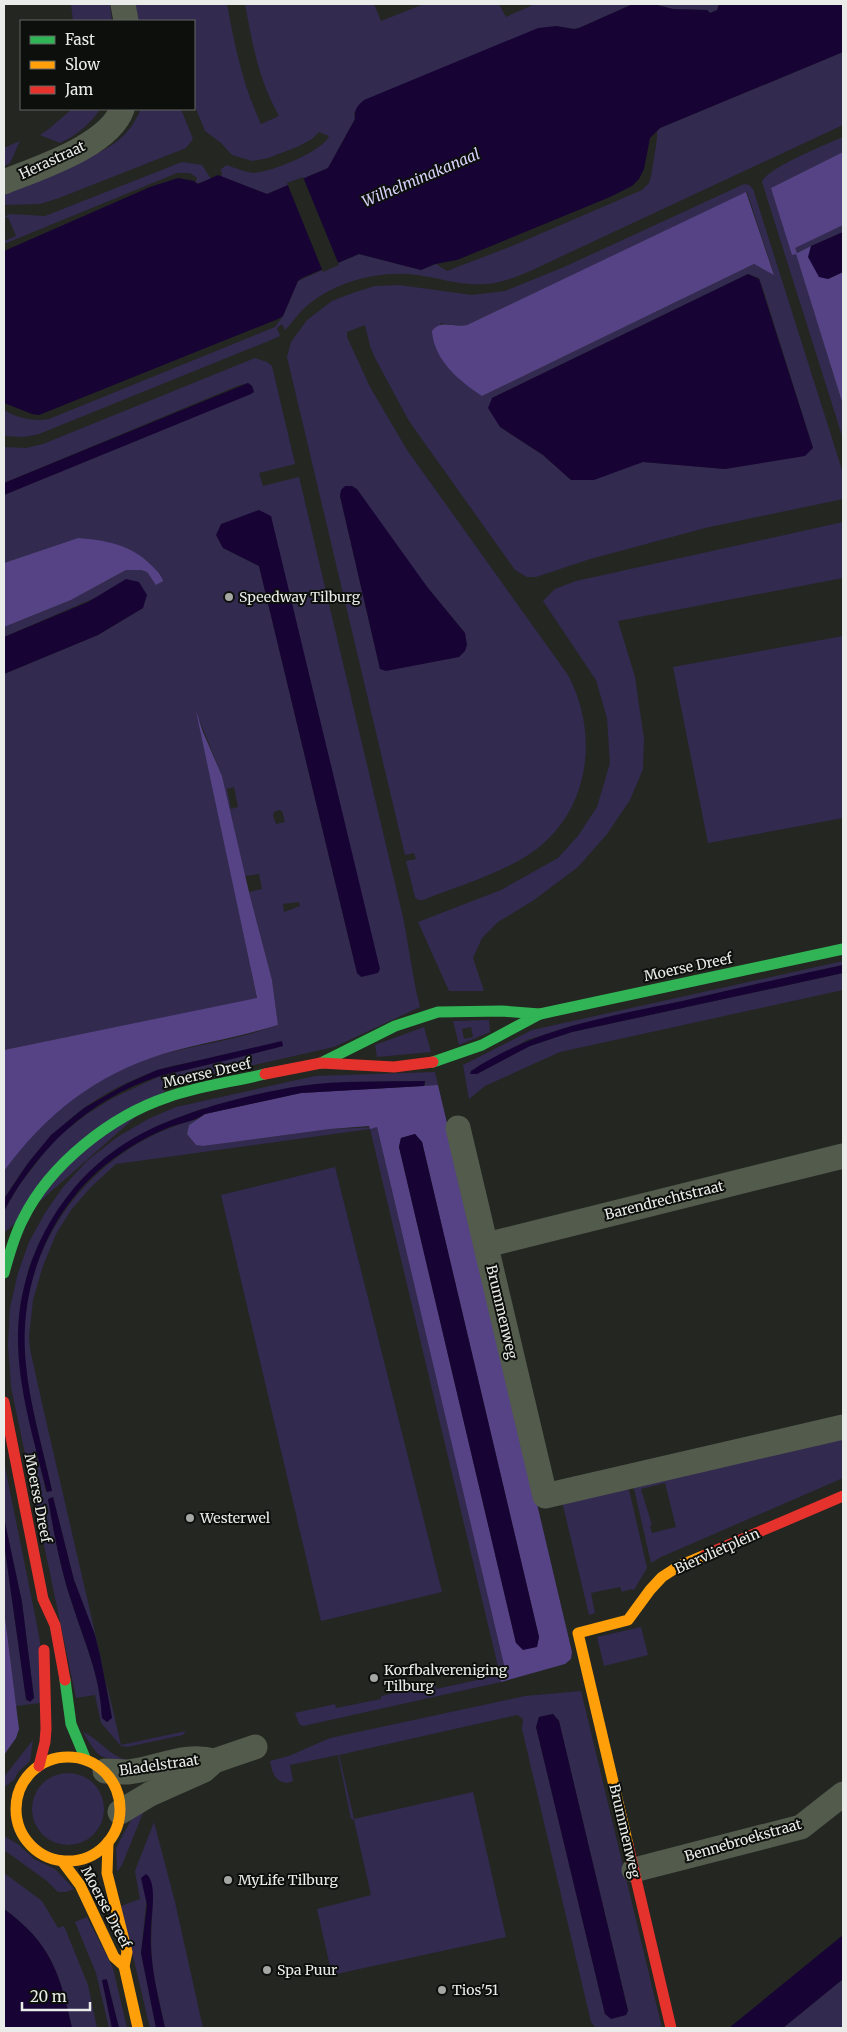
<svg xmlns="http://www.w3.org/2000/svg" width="847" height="2032" font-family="Merriweather,serif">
  <rect width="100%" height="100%" fill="#232621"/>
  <g fill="#332a50" fill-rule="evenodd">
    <path d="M71 4H110L112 21H73Z"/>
    <path d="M133 4H227C235 47 243 86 261 124L279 116C258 78 253 46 245 4H374L381 21 424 4H499L506 17 535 4H633L579 28 574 29 556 26 354 112 355 119 328 168 267 194 222 177 221 169 227 165C235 168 245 172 253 173 269 173 324 151 329 136L319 132 312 139 297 147 268 158 252 161 232 155 221 143 205 131 194 104V21H136Z"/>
    <path d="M653 4H719L717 10 711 13 707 10 673 9Z"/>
    <path d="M843 52V125L560 257C536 268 512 282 485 284 462 286 439 278 417 275 380 270 337 281 308 305 299 312 293 322 285 330L282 324 277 328 280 336 271 340 39 434 24 437 4 436V410C17 418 34 422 49 419L275 327 283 316 298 281 359 254 421 270 436 264 447 271 512 246 642 190 649 183 651 177 657 139V131L660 128Z"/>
    <path d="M72 109H100C91 123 76 136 60 143L40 135 50 128Z"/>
    <path d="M141 109H181L193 139 186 148 59 198 40 204 4 205V191L102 151C121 141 133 128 141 109Z"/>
    <path d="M843 137V152L771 188 794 247 843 225V232L796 253 843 405V439L762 182C767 168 827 144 843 137Z"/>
    <path d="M20 141 10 163 4 166V148Z"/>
    <path d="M182 162 202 165 211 179 195 184 197 178 190 173H177L4 244V241L16 236 8 217 4 218V217L10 214 45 216Z"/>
    <path d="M744 184 749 185 753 189 843 473V499L705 528 587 560 536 577H527L515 570 409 421 375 358 370 346 365 325 347 332V337L370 387 407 450 568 675C601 737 589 818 525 857 494 876 456 887 423 900H418L415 897 406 861 416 859 414 853 405 855 287 357 291 342 307 320 332 301 353 293 375 286 399 285 472 295 505 291 564 267ZM747 192 774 274 754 264 482 396 440 323 460 326 467 325ZM748 274 759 278 764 292 813 448 726 469 643 462 571 480 543 455 500 427 492 398ZM340 496 428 588 465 633 380 669Z"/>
    <path d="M255 358 267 362 272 366 295 464 259 473 263 486 299 477 402 913C409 945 412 976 420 1007L334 1047 174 1083 4 1233V1211L20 1184 55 1139 87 1114 113 1098 158 1077 283 1046 281 1042C253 1048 224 1055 196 1061 182 1064 168 1066 155 1071 85 1097 42 1136 4 1199 4 1191 2 1180 4 1172 6 1163 29 1139 37 1131 70 1094 119 1066 167 1053 203 1044 243 1038 278 1025L272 980 249 892 262 889 259 874 245 876 222 776 199 719 257 999 4 1050V674L98 635 143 608 146 594 139 584 97 597 4 637V627L71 600 126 570H141L147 572 154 581 162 576 78 538 4 563V495L254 392 252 386 248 383 237 386 4 483V447L26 448 43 444ZM271 516 357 973 259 566 223 548 216 535ZM234 787 238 807 231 809 227 789ZM279 810 282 811 285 822 276 824 273 816 274 812ZM299 902 300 906 284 912 283 904Z"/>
    <path d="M843 522V578L618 621 635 677 644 739 643 769 630 800 607 834 578 867 534 900 498 922 482 938 473 958 484 991H449L418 922 501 890 558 858 578 836 597 807 610 763 607 718 596 680 543 601 555 589 576 581Z"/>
    <path d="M843 636V818L708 843 673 667Z"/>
    <path d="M843 961V965L575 1025 527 1040 471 1071 477 1074 530 1046 572 1032 843 973V990L560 1052 485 1086 469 1099 463 1065 532 1030Z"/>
    <path d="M489 1020 490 1032 459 1045 453 1021ZM471 1027 473 1037 464 1039 462 1029Z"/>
    <path d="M424 1027 431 1052 377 1057 375 1045Z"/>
    <path d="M435 1072 438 1085 425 1086V1081L353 1082 201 1109 157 1126 99 1163 80 1181 57 1211 39 1243 29 1267 20 1305 18 1346 21 1374 31 1427 46 1492 52 1490C42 1444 27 1397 24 1349 20 1241 94 1146 197 1119L189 1125 187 1134 196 1145 203 1146 330 1129 377 1127 507 1674 500 1675 501 1682 303 1726 299 1724 295 1713 335 1704 336 1708 381 1699V1696L435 1684 436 1689 500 1675 370 1129 116 1164 91 1187 71 1210 56 1234 43 1266 33 1300 29 1337 30 1349 41 1399 121 1745 186 1731 183 1735 127 1747 121 1746 101 1723 95 1695 76 1698 11 1387 8 1345 10 1308 18 1273 29 1242 45 1213 63 1187 87 1161 116 1138 148 1119 176 1107 315 1076ZM53 1497 74 1580 95 1635 105 1676 112 1717 107 1722 102 1718C100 1673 84 1642 71 1600 60 1567 54 1533 48 1499Z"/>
    <path d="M335 1167 442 1592 321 1621 221 1195Z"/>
    <path d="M843 1429V1478L661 1557 651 1563 632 1480ZM665 1483 676 1527 652 1533 650 1526 652 1525 641 1489Z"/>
    <path d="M4 1462 37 1625 40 1642V1703L16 1706 4 1608V1543L26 1699V1701L34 1698 22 1602 4 1518Z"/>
    <path d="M627 1481 647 1568 634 1590 631 1589 622 1592 620 1587 591 1593 595 1613 589 1615 561 1497Z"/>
    <path d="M641 1627 648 1655 604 1666 597 1637Z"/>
    <path d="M581 1691 662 2028H596L591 2022 522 1729 523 1719 517 1715 339 1755 354 1819 473 1792 506 1937 332 1975 317 1909 371 1895 354 1820 351 1819 338 1755 290 1765 293 1781 287 1783C274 1781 272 1772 270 1761L289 1756 330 1738 525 1696ZM553 1714 559 1721 628 2010 626 2015 612 2018 605 2014 536 1727 539 1717Z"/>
    <path d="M83 1732C102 1741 105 1753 127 1760 98 1759 98 1757 83 1732Z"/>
    <path d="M33 1740 30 1761 18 1772 14 1780 4 1787V1777Z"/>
    <circle cx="68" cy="1809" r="36"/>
    <path d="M147 1803 122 1865 117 1872 116 1848 137 1809Z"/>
    <path d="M154 1822 175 1902 203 2028H165C161 2006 154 1983 152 1960 149 1932 156 1904 149 1876L141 1953 156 2028H150L121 1906 140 1899 135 1871Z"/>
    <path d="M4 1836 19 1845 34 1859 55 1869 74 1889 66 1892H58L47 1881 4 1850Z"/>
    <path d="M4 1873 42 1901 58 1928 64 1926 88 1985 97 2028H72C60 1974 51 1943 4 1909Z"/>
    <path d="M87 1917 113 1968 127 2028H119L107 1980 102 1981 112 2028H109L96 1973 75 1922Z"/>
    <path d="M843 1979V2028H783Z"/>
  </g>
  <g fill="#554385" fill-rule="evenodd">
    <path d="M843 152V225L795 248 797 253 811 246 809 257 828 279 843 272V405L796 254 792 255 771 188Z"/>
    <path d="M746 192 774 275 754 264 482 396C459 381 434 360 432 331 441 319 453 328 467 325Z"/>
    <path d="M78 538C105 540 132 545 151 565 156 570 161 574 163 581L156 585 147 572 141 570H126L71 600 4 627V563Z"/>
    <path d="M196 711 203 732 222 776 249 892 272 980 278 1025C240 1037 201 1043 163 1054 95 1075 46 1114 4 1171V1050L257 998Z"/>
    <path d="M438 1085 572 1652 571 1659 565 1664 501 1682 500 1675 506 1673 377 1127 370 1129 369 1126 330 1129 203 1146 196 1145 187 1134 189 1125 205 1114 301 1093ZM415 1134 422 1142 539 1637 537 1646 516 1643 399 1147 401 1138Z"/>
    <path d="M4 1609 19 1729 16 1738 4 1755Z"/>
  </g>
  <g fill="#170435">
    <path d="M633 4H653L673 9 707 10 710 13 717 10 719 4H843V52L660 128 650 138 644 169 639 179 632 186 610 197 457 260 435 264 421 270 359 254 302 278 298 281 283 316 278 319 39 415 32 414 4 403V251L150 187 178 178 194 181 198 184 218 175 267 194 328 168 355 119C354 110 357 106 364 100L538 28 556 26 574 29 579 28Z"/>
    <path d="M843 232V272L828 279 819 277 808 257 811 246Z"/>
    <path d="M748 274 759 279 813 448 805 456 725 469 643 462 594 480H571L543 455 500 427 488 408 492 398Z"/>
    <path d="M248 383 252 386 254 392 251 394 4 495V483Z"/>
    <path d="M345 486H352L357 489 428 588 465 633 467 645 465 651 459 657 386 671 380 669 340 496 341 490Z"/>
    <path d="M259 510 271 516 380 969 378 973 361 977 357 973 259 566 223 548 216 535 221 524Z"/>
    <path d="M126 579 139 582 147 595 143 608 98 635 4 674V637L88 602Z"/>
    <path d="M843 965V973L572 1032 530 1046 477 1074H470L471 1071C537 1027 612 1016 687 1000 739 988 791 976 843 965Z"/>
    <path d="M282 1041 283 1046C256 1053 229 1060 202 1066 187 1070 172 1072 157 1077 90 1099 37 1149 4 1211V1199L28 1163 51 1135 84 1108 126 1084 157 1070Z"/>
    <path d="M425 1081 424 1086 301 1093 205 1114C194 1121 182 1123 170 1127 152 1134 136 1143 120 1154 52 1200 17 1284 26 1365 30 1407 43 1449 52 1491L47 1492C34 1440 17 1387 18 1333 20 1255 64 1179 132 1139 176 1113 249 1094 300 1086 341 1080 383 1082 425 1081Z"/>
    <path d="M415 1134 422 1142 539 1637 537 1647 523 1650 516 1643 399 1147 401 1138Z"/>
    <path d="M53 1497 74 1580 95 1635 100 1655 112 1718 107 1722 102 1718C100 1673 84 1642 71 1600 60 1567 54 1533 48 1499Z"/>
    <path d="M4 1518 22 1602 34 1698 30 1702 26 1699 4 1543Z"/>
    <path d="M553 1714 559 1721 628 2011 626 2015 611 2019 605 2014 536 1727 539 1717Z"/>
    <path d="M146 1874C158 1882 151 1917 151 1929 149 1962 158 1996 165 2028H156L141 1953 147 1905 141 1878Z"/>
    <path d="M4 1909C51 1943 60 1974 72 2028H4Z"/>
    <path d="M843 1935V1979L783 2028H729Z"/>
    <path d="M107 1979V1980L119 2028H112L102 1980Z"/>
  </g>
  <path fill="#232621" d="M303 177 339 265 323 272 287 183Z"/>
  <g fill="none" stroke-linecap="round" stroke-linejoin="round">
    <g stroke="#525b4c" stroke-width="25">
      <path d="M123 4 126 21"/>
      <path d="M4 182C38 168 109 146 122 109"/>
      <path d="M458 1128 545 1496 843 1427"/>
      <path d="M486 1245 843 1156"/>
      <path d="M105 1771C112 1771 121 1772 128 1772 158 1769 184 1753 214 1761"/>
      <path d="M120 1812 150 1794 204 1770 214 1761 255 1747"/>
      <path d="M634 1870 801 1827 843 1794"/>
    </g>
    <g stroke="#30b455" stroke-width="11">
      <path d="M433 1062 482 1045 540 1014"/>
      <path d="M321 1063 395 1026 438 1012 502 1011 540 1014 843 949"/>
      <path d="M4 1273C9 1255 14 1236 23 1219 50 1164 111 1116 168 1097 199 1086 232 1082 265 1074"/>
      <path d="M65 1680 71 1724 86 1760"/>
    </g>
    <g stroke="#ff9f0a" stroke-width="11">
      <circle cx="68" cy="1809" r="52"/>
      <path d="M108 1842 107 1873 127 1952 124 1966 138 2028"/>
      <path d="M628 1845 578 1633 628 1620 650 1590 662 1577 679 1566 705 1555"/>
      <path d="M62 1861 80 1885 114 1957 124 1966"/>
    </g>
    <g stroke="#e5322d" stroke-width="11">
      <path d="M265 1074 321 1063 394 1067 433 1062"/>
      <path d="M4 1402 43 1599 55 1625 65 1680"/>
      <path d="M705 1555 843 1496"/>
      <path d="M39 1766 45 1742 46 1729 44 1650"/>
      <path d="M628 1845 671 2028"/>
    </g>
  </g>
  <g fill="#a4a7a2" stroke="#0d0f0c" stroke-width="2">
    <circle cx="229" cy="597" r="5"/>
    <circle cx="190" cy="1518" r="5"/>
    <circle cx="374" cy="1678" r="5"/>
    <circle cx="228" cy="1880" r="5"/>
    <circle cx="267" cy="1970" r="5"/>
    <circle cx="442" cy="1990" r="5"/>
  </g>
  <g text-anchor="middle" stroke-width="4" stroke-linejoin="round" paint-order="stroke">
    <g font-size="14" fill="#e9ece8" stroke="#0d0f0c">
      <text transform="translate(52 160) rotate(-25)" y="5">Herastraat</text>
      <text transform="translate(688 967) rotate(-12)" y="5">Moerse Dreef</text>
      <text transform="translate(207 1073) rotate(-13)" y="5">Moerse Dreef</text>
      <text transform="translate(664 1200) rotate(-14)" y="5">Barendrechtstraat</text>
      <text transform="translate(502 1312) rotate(77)" y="5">Brummenweg</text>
      <text transform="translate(38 1498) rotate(79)" y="5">Moerse Dreef</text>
      <text transform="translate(717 1551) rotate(-24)" y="5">Biervlietplein</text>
      <text transform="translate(159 1765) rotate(-8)" y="5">Bladelstraat</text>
      <text transform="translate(625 1831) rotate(77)" y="5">Brummenweg</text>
      <text transform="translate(743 1840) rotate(-16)" y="5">Bennebroekstraat</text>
      <text transform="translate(106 1907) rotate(62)" y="5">Moerse Dreef</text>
    </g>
    <g font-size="14" fill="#e9ece8" stroke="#0d0f0c" text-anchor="start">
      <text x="239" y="602">Speedway Tilburg</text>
      <text x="200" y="1523">Westerwel</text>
      <text x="384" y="1675">Korfbalvereniging<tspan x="384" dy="16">Tilburg</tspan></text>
      <text x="238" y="1885">MyLife Tilburg</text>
      <text x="277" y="1975">Spa Puur</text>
      <text x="452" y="1995">Tios'51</text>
    </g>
    <g font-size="15" font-style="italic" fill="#d6cffa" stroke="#0d0f0c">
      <text transform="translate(421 178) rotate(-23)" y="5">Wilhelminakanaal</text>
    </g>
  </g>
  <rect width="847" height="2032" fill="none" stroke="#e9ece8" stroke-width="10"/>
  <rect x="20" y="20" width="175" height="90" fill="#0d0f0c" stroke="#656764"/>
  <rect x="30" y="36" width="25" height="8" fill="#30b455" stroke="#656764"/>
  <text x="65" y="45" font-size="15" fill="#e9ece8">Fast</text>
  <rect x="30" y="61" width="25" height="8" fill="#ff9f0a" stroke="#656764"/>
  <text x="65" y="70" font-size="15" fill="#e9ece8">Slow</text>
  <rect x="30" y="86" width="25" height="8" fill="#e5322d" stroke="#656764"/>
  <text x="65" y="95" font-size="15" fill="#e9ece8">Jam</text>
  <path d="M22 2002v8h68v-8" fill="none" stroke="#e9ece8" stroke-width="2.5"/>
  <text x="30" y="2002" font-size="15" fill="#e9ece8" stroke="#0d0f0c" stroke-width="4" paint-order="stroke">20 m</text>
</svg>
